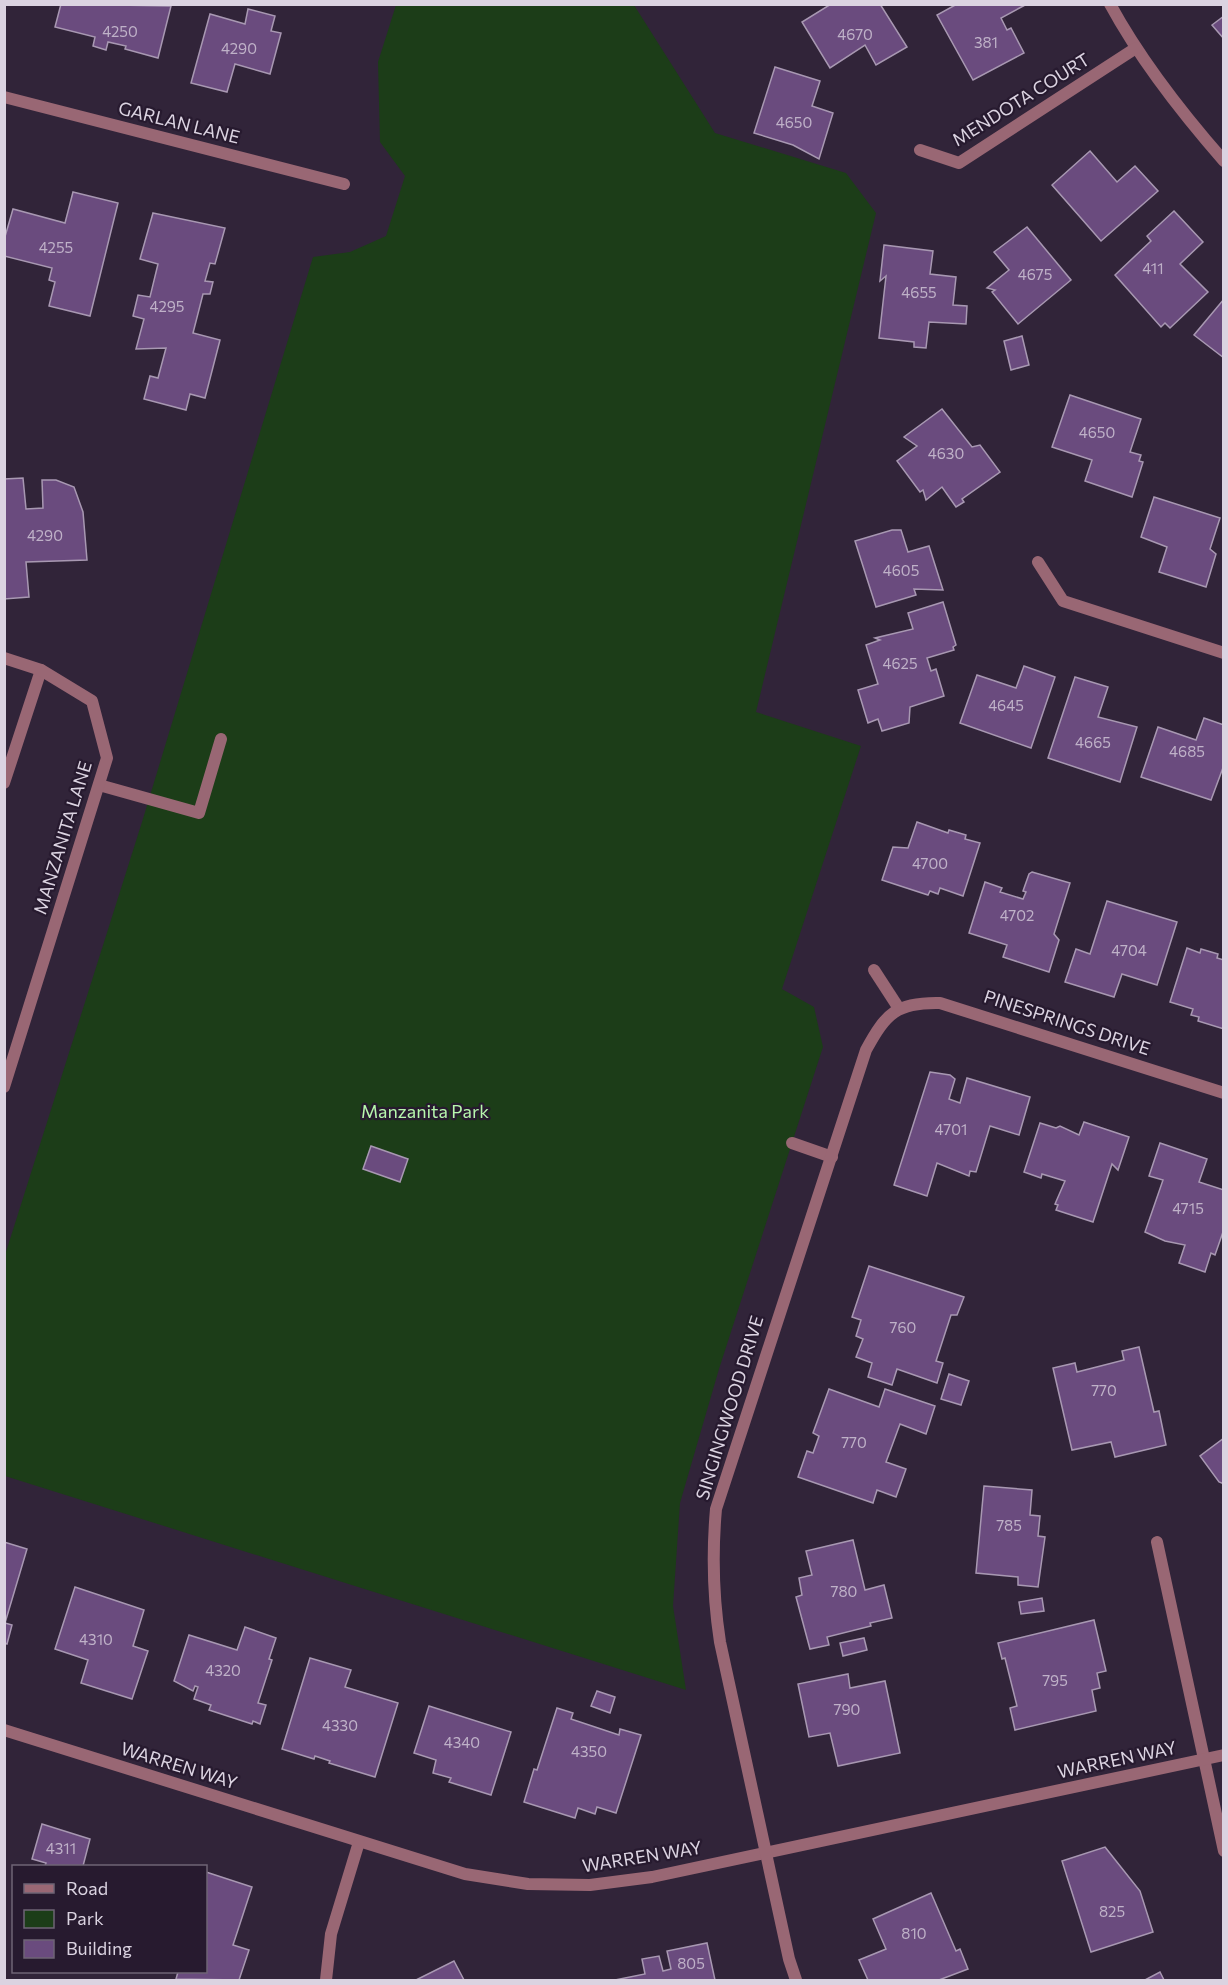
<svg xmlns="http://www.w3.org/2000/svg" width="1228" height="1985" font-family="Commissioner,sans-serif">
  <rect width="100%" height="100%" fill="#312439"/>
  <path fill="#1c3d18" d="M396 5H634L715 133 846 173 876 213 756 712 861 746 782 989 814 1007 823 1047 719 1369 680 1503 673 1606 686 1690 5 1476V1255L142 822 313 257 350 252 386 236 405 176 380 142 378 62Z"/>
  <g fill="#6a4b7e" stroke="#a898b2" stroke-width="1.5">
    <path d="M61 4 171 6 158 58 125 49 126 46 108 42 106 50 93 46 95 37 55 27Z"/>
    <path d="M831 4H880L907 47 876 65 865 45 830 68 802 22Z"/>
    <path d="M957 4H1027L1001 18 1007 30 1011 28 1024 53 973 80 937 15Z"/>
    <path d="M248 9 275 16 271 31 281 33 270 74 235 64 227 92 191 83 210 14 245 24Z"/>
    <path d="M1224 16V39L1212 25Z"/>
    <path d="M775 67 820 81 812 106 833 113 819 159 793 145 754 133Z"/>
    <path d="M1090 151 1117 182 1135 166 1158 191 1101 241 1052 185Z"/>
    <path d="M73 192 118 203 90 316 49 306 55 282 49 280 52 268 4 256V240L13 209 65 223Z"/>
    <path d="M1174 211 1203 242 1180 264 1208 292 1170 328 1165 323 1161 327 1115 275 1151 241 1147 236Z"/>
    <path d="M153 213 225 228 215 264 210 263 205 281 213 282 210 294H203L193 333 220 340 205 398 190 394 186 410 144 399 150 376 158 378 166 348 136 349 144 319 133 316 138 295 150 297 158 264 140 259Z"/>
    <path d="M1027 227 1071 280 1018 324 992 292 995 290 987 288 1009 270 994 252Z"/>
    <path d="M884 245 933 251 930 274 956 277 953 305 967 306 966 324 929 322 926 348 914 347V342L879 338 886 276 880 281Z"/>
    <path d="M1224 299V358L1194 335Z"/>
    <path d="M1022 336 1029 365 1011 370 1004 341Z"/>
    <path d="M1070 395 1141 419 1130 452 1141 455 1139 461 1143 462 1132 497 1085 481 1092 460 1052 447Z"/>
    <path d="M942 409 972 447 980 445 1000 472 962 499 964 502 956 507 942 487 926 500 923 490 920 492 897 461 917 446 904 437Z"/>
    <path d="M23 478 26 509 43 508 42 480H56L74 487 83 512 87 560 26 562 29 597 4 599V479Z"/>
    <path d="M1154 497 1220 518 1210 549 1216 554 1206 587 1159 572 1167 547 1141 537Z"/>
    <path d="M892 530H901L908 552 929 546 943 590 914 589 916 595 876 607 855 541Z"/>
    <path d="M943 602 956 645 953 647 954 650 927 658 931 671 936 669 944 696 910 707 909 723 882 731 878 719 868 723 858 690 878 684 866 645 880 640 875 638 913 629 908 613Z"/>
    <path d="M1024 666 1055 677 1031 748 960 723 977 675 1016 688Z"/>
    <path d="M1075 677 1108 687 1098 717 1137 727 1120 782 1048 758Z"/>
    <path d="M1204 718 1224 725V765L1211 800 1141 777 1158 727 1196 740Z"/>
    <path d="M917 822 948 833 949 830 966 835 965 839 980 843 963 896 940 888 938 894 930 891 928 895 882 880 893 847 908 848Z"/>
    <path d="M1032 872 1070 883 1054 934 1059 940 1049 972 1003 957 1007 945 969 933 985 882 1002 888 1000 892 1023 899 1026 892 1023 891 1029 874Z"/>
    <path d="M1107 901 1177 922 1157 985 1122 974 1114 997 1065 982 1076 949 1090 954Z"/>
    <path d="M1187 948 1200 953 1201 949 1218 954 1217 958 1224 960V1029L1198 1021 1199 1017 1191 1015 1193 1009 1170 1002Z"/>
    <path d="M930 1072 950 1075 955 1079 949 1099 960 1103 967 1078 1030 1097 1019 1135 990 1126 976 1172 970 1171 969 1176 937 1163 927 1196 894 1185Z"/>
    <path d="M1084 1122 1129 1137 1118 1170 1112 1164 1093 1222 1056 1210 1058 1205 1055 1204 1065 1181 1042 1174 1041 1178 1024 1172 1040 1123 1056 1128 1060 1126 1079 1135Z"/>
    <path d="M1160 1143 1207 1159 1199 1182 1224 1190V1229L1215 1255 1211 1253 1205 1272 1179 1263 1185 1245 1165 1241 1145 1232 1163 1180 1149 1176Z"/>
    <path d="M371 1146 408 1159 400 1182 363 1169Z"/>
    <path d="M869 1266 964 1297 957 1315H951L936 1361 943 1363 937 1383 897 1369 892 1385 868 1377 872 1363 856 1357 863 1339 856 1336 861 1320 852 1317Z"/>
    <path d="M1139 1347 1154 1412 1159 1411 1166 1445 1115 1457 1111 1442 1072 1450 1053 1368 1075 1363 1077 1372 1124 1360 1122 1351Z"/>
    <path d="M949 1374 969 1381 961 1405 941 1399Z"/>
    <path d="M829 1389 879 1407 885 1389 935 1406 926 1434 900 1424 886 1462 906 1469 896 1497 877 1490 873 1503 798 1477 807 1451 813 1453 819 1436 813 1433Z"/>
    <path d="M1224 1438V1484L1219 1482 1200 1456Z"/>
    <path d="M984 1486 1032 1490 1030 1515 1040 1516 1038 1536 1045 1537 1038 1587 1018 1585V1577L976 1573Z"/>
    <path d="M853 1540 865 1590 884 1585 892 1618 870 1623 871 1626 827 1637 829 1645 810 1649 796 1597 802 1595 799 1578 812 1575 806 1551Z"/>
    <path d="M4 1542 27 1549 5 1623 12 1625 7 1644 4 1643Z"/>
    <path d="M75 1587 144 1610 133 1646 148 1651 132 1699 81 1683 88 1660 55 1649Z"/>
    <path d="M1042 1598 1044 1611 1021 1614 1019 1602Z"/>
    <path d="M1094 1620 1106 1671 1097 1673 1100 1688 1092 1690 1096 1711 1015 1730 1010 1708 1017 1706 1005 1658 1002 1659 998 1643Z"/>
    <path d="M245 1627 276 1638 269 1659 272 1660 258 1703 266 1705 260 1724 253 1721 252 1724 209 1710 211 1705 194 1699 198 1687 195 1686 193 1691 174 1681 189 1635 237 1650Z"/>
    <path d="M864 1638 867 1650 843 1656 840 1643Z"/>
    <path d="M310 1658 351 1670 345 1687 398 1703 375 1777 329 1763 330 1761 315 1756 314 1759 282 1749Z"/>
    <path d="M848 1674 850 1688 885 1681 900 1753 838 1766 830 1733 809 1737 798 1684Z"/>
    <path d="M597 1691 615 1697 610 1713 591 1706Z"/>
    <path d="M429 1706 511 1732 491 1795 449 1782 451 1778 433 1773 436 1760 414 1753Z"/>
    <path d="M557 1708 573 1713 571 1719 619 1735 620 1729 641 1735 616 1813 597 1807 595 1814 578 1808 575 1818 524 1802 534 1769 537 1770Z"/>
    <path d="M42 1824 90 1839 83 1866H45L46 1863 32 1859Z"/>
    <path d="M1105 1847 1140 1891 1153 1932 1091 1952 1062 1861Z"/>
    <path d="M206 1872 252 1887 233 1945 249 1950 239 1980 176 1979 178 1972H206Z"/>
    <path d="M931 1893 956 1951 960 1949 968 1969 939 1980H868L859 1960 886 1949 873 1919Z"/>
    <path d="M707 1943 715 1980H615L645 1974 642 1959 659 1956 663 1971 671 1969 667 1951Z"/>
    <path d="M454 1961 464 1980H416Z"/>
    <path d="M1160 1972 1164 1980H1145Z"/>
  </g>
  <g fill="none" stroke-linecap="round" stroke-linejoin="round">
    <g stroke="#996774" stroke-width="12">
      <path d="M4 783 41 670"/>
      <path d="M99 785 199 813 221 739"/>
      <path d="M792 1143 832 1157"/>
    </g>
    <g stroke="#996774" stroke-width="12">
      <path d="M1110 4C1141 61 1181 112 1224 161"/>
      <path d="M4 97 344 184"/>
      <path d="M920 150 959 163 1136 48"/>
      <path d="M1038 562 1063 601 1224 653"/>
      <path d="M4 658 41 670 92 701 107 758 4 1087"/>
      <path d="M874 970 898 1007"/>
      <path d="M1157 1542 1224 1851"/>
      <path d="M4 1730 465 1874 528 1884 590 1885 652 1877 1224 1755"/>
      <path d="M326 1980 331 1934 359 1842"/>
      <path d="M796 1980 789 1959 720 1642C713 1597 712 1554 716 1509L866 1050C886 1013 897 1002 940 1003L1224 1093"/>
    </g>
  </g>
  <g text-anchor="middle" stroke-width="4.5" stroke-linejoin="round" paint-order="stroke">
    <g font-size="15" fill="#bfb1c8">
      <text x="120" y="37">4250</text>
      <text x="855" y="40">4670</text>
      <text x="986" y="48">381</text>
      <text x="239" y="54">4290</text>
      <text x="794" y="128">4650</text>
      <text x="56" y="253">4255</text>
      <text x="1153" y="274">411</text>
      <text x="1035" y="280">4675</text>
      <text x="919" y="298">4655</text>
      <text x="167" y="312">4295</text>
      <text x="1097" y="438">4650</text>
      <text x="946" y="459">4630</text>
      <text x="45" y="541">4290</text>
      <text x="901" y="576">4605</text>
      <text x="900" y="669">4625</text>
      <text x="1006" y="711">4645</text>
      <text x="1093" y="748">4665</text>
      <text x="1187" y="757">4685</text>
      <text x="930" y="869">4700</text>
      <text x="1017" y="921">4702</text>
      <text x="1129" y="956">4704</text>
      <text x="951" y="1135">4701</text>
      <text x="1188" y="1214">4715</text>
      <text x="903" y="1333">760</text>
      <text x="1104" y="1396">770</text>
      <text x="854" y="1448">770</text>
      <text x="1009" y="1531">785</text>
      <text x="844" y="1597">780</text>
      <text x="96" y="1645">4310</text>
      <text x="223" y="1676">4320</text>
      <text x="1055" y="1686">795</text>
      <text x="847" y="1715">790</text>
      <text x="340" y="1731">4330</text>
      <text x="462" y="1748">4340</text>
      <text x="589" y="1757">4350</text>
      <text x="61" y="1854">4311</text>
      <text x="1112" y="1917">825</text>
      <text x="914" y="1939">810</text>
      <text x="691" y="1969">805</text>
    </g>
    <g font-size="18" fill="#dbd3e1" stroke="#271a2f">
      <text transform="translate(1021 100) rotate(-32)" y="6">MENDOTA COURT</text>
      <text transform="translate(179 123) rotate(14)" y="6">GARLAN LANE</text>
      <text transform="translate(63 838) rotate(-73)" y="6">MANZANITA LANE</text>
      <text transform="translate(1067 1023) rotate(18)" y="6">PINESPRINGS DRIVE</text>
      <text transform="translate(730 1408) rotate(-73)" y="6">SINGINGWOOD DRIVE</text>
      <text transform="translate(1117 1760) rotate(-12)" y="6">WARREN WAY</text>
      <text transform="translate(179 1766) rotate(17)" y="6">WARREN WAY</text>
      <text transform="translate(642 1857) rotate(-9)" y="6">WARREN WAY</text>
    </g>
    <g font-size="18" fill="#b7f7ad" stroke="#271a2f">
      <text x="425" y="1118">Manzanita Park</text>
    </g>
  </g>
  <rect width="1228" height="1985" fill="none" stroke="#dbd3e1" stroke-width="12"/>
  <rect x="12" y="1865" width="195" height="108" fill="#271a2f" stroke="#6f6476" stroke-width="1.5"/>
  <rect x="24" y="1884" width="30" height="9" fill="#996774" stroke="#6f6476" stroke-width="1.5"/>
  <text x="66" y="1895" font-size="18" fill="#dbd3e1">Road</text>
  <rect x="24" y="1910" width="30" height="18" fill="#1c3d18" stroke="#6f6476" stroke-width="1.5"/>
  <text x="66" y="1925" font-size="18" fill="#dbd3e1">Park</text>
  <rect x="24" y="1940" width="30" height="18" fill="#6a4b7e" stroke="#6f6476" stroke-width="1.5"/>
  <text x="66" y="1955" font-size="18" fill="#dbd3e1">Building</text>
</svg>
